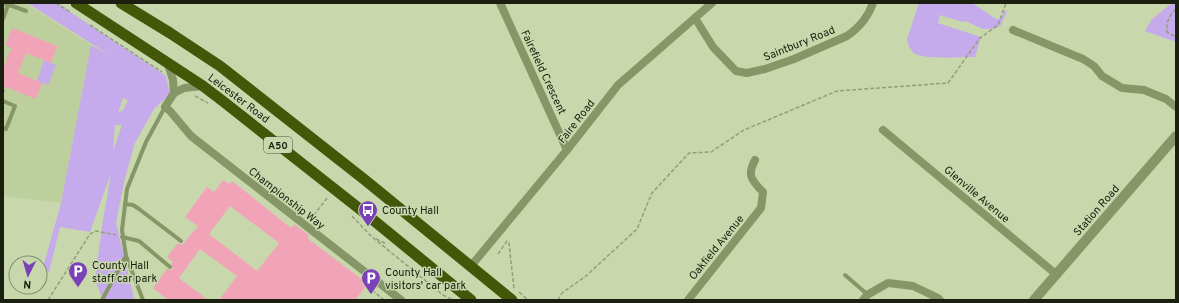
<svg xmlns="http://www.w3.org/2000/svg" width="1179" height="303" font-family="Overpass,sans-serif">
  <rect width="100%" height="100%" fill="#c8d8ac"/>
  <path fill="#bdcf9c" d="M3 3H25L91 45 61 203 3 196Z"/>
  <g fill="#c6abec" fill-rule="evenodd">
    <path d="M27 3H57L166 76 170 94 154 109 135 143 125 178 116 223 134 298 129 300H103L95 280 102 226 111 173 90 232 60 227 49 272 42 271 61 203 91 45 111 56ZM123 98 128 100 123 110 118 113ZM115 125H122L113 151Z"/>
    <path d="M919 3H972L996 19H1001L1004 11H1007L1001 25 996 28 988 29H983L965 21 962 22 940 15 938 23 981 37 975 57C963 57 922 60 914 53 910 50 908 44 907 39Z"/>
    <path d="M1172 3H1176V42L1145 31 1152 19Z"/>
    <path d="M44 60 56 65 48 85 37 81Z"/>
  </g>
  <g fill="#f1a4b7" fill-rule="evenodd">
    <path d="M12 28 57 46 51 63 26 53 18 73 42 83 36 99 3 86V66L4 67 7 57 12 48 5 45Z"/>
    <path d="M223 180 229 184 232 181 291 228 294 224 309 235 307 238 368 284 355 300H219L237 276 200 249 179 278 208 300H168L153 288 167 269 171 270 173 268 171 264 173 262 167 257 178 243 182 245 198 226 185 217 207 187 214 192ZM230 206 279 243 257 271 209 234Z"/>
  </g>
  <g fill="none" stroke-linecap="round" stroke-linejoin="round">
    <g stroke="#929f7c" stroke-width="1.5" stroke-dasharray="4 2" stroke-linecap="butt">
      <path d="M56 3 70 12"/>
      <path d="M1176 9C1169 16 1166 22 1167 32L1176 37"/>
      <path d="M90 25 162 72"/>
      <path d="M3 90 5 91"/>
      <path d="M195 96 208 103"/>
      <path d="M352 216 371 236 443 295 453 300"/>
      <path d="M310 220 328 197"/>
      <path d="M376 239 387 244"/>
      <path d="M498 254 507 241 509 243 514 289"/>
      <path d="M372 290 384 300"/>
      <path d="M519 292 528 300"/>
      <path d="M48 300 90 234 96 231 116 235"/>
      <path d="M558 300 562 293 586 276 637 229 652 193 689 153 711 152 744 130 837 91 948 83 980 38 998 25 1006 3"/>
    </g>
    <g stroke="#869666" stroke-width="4">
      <path d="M4 3 26 11"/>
      <path d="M3 19 8 5"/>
      <path d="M3 101 15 106 6 129 3 128"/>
      <path d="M125 204 133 205 139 209 181 241"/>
      <path d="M122 237 139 241 170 267"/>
      <path d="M845 275 867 294"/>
      <path d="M102 300 126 256"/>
      <path d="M143 300 126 256 122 230 127 189 146 142 165 107"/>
    </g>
    <g stroke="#869666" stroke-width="8">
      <path d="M500 3 567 150"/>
      <path d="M695 18 713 47 736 71 747 73 765 69 794 59 847 36C859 28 868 17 873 3"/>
      <path d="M1013 30 1083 59 1094 66 1102 76 1122 88 1144 90 1166 99 1176 107"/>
      <path d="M168 64 173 80 174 93"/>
      <path d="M203 86 184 88 174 93 165 107 170 111 191 136 401 300"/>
      <path d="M883 130 1057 275"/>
      <path d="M471 266 567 150 618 85 712 3"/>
      <path d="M688 300 761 208 763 192C751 180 747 175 755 160"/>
      <path d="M863 300 867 295 888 283 913 286 938 298 940 300"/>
    </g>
    <path stroke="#869666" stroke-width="10" d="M1034 300 1176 136"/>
    <g stroke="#445608" stroke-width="11">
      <path d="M76 3 203 86 224 102 361 210 471 300"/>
      <path d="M121 3 170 33 220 66 365 180 512 300"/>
    </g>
  </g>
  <defs>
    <g id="bus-pin" transform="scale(1)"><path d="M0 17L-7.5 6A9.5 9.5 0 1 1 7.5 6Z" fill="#7b41b7" stroke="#c8d8ac"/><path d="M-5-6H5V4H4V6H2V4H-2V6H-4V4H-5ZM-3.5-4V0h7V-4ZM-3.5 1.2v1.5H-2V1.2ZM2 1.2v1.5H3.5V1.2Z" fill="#fff"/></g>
    <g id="parking-pin" transform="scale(1)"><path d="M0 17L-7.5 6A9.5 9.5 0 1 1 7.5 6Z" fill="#7b41b7" stroke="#c8d8ac"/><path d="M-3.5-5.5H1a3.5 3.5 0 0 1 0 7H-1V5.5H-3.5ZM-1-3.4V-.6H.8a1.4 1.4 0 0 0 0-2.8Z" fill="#fff"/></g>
  </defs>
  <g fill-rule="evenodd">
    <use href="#bus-pin" x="368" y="210"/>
    <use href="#parking-pin" x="78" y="271"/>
    <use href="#parking-pin" x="371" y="278"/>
  </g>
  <g text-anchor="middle" stroke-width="3" stroke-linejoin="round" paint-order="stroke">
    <rect fill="#c8d8ac" stroke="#4e563e" stroke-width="1" x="264" y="137" width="28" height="16" rx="3"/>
    <g font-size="10" font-weight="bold" fill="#1a1f0f">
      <text x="278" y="149">A50</text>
    </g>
    <g font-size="11" fill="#1a1f0f" stroke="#c8d8ac">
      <text transform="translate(799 43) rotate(-22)" y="4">Saintbury Road</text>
      <text transform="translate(544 72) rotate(65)" y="4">Fairefield Crescent</text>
      <text transform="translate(239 98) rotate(37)" y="4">Leicester Road</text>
      <text transform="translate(576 121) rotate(-52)" y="4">Faire Road</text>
      <text transform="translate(977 194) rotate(40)" y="4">Glenville Avenue</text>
      <text transform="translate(287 198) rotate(38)" y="4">Championship Way</text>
      <text transform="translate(1096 210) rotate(-49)" y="4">Station Road</text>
      <text transform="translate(716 247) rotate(-51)" y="4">Oakfield Avenue</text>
    </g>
    <g font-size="11" fill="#1a1f0f" stroke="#c8d8ac" text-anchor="start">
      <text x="382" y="214">County Hall</text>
      <text x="92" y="269">County Hall<tspan x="92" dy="13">staff car park</tspan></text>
      <text x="385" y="276">County Hall<tspan x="385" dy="13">visitors' car park</tspan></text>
    </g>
  </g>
  <rect width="1179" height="303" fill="none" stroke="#1a1f0f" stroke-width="8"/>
  <g transform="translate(28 275) rotate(185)"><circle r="19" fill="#c8d8ac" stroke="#828e6d"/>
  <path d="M0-3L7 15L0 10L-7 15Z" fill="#7b41b7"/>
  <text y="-6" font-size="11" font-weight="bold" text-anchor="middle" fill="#1a1f0f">N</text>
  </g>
</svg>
